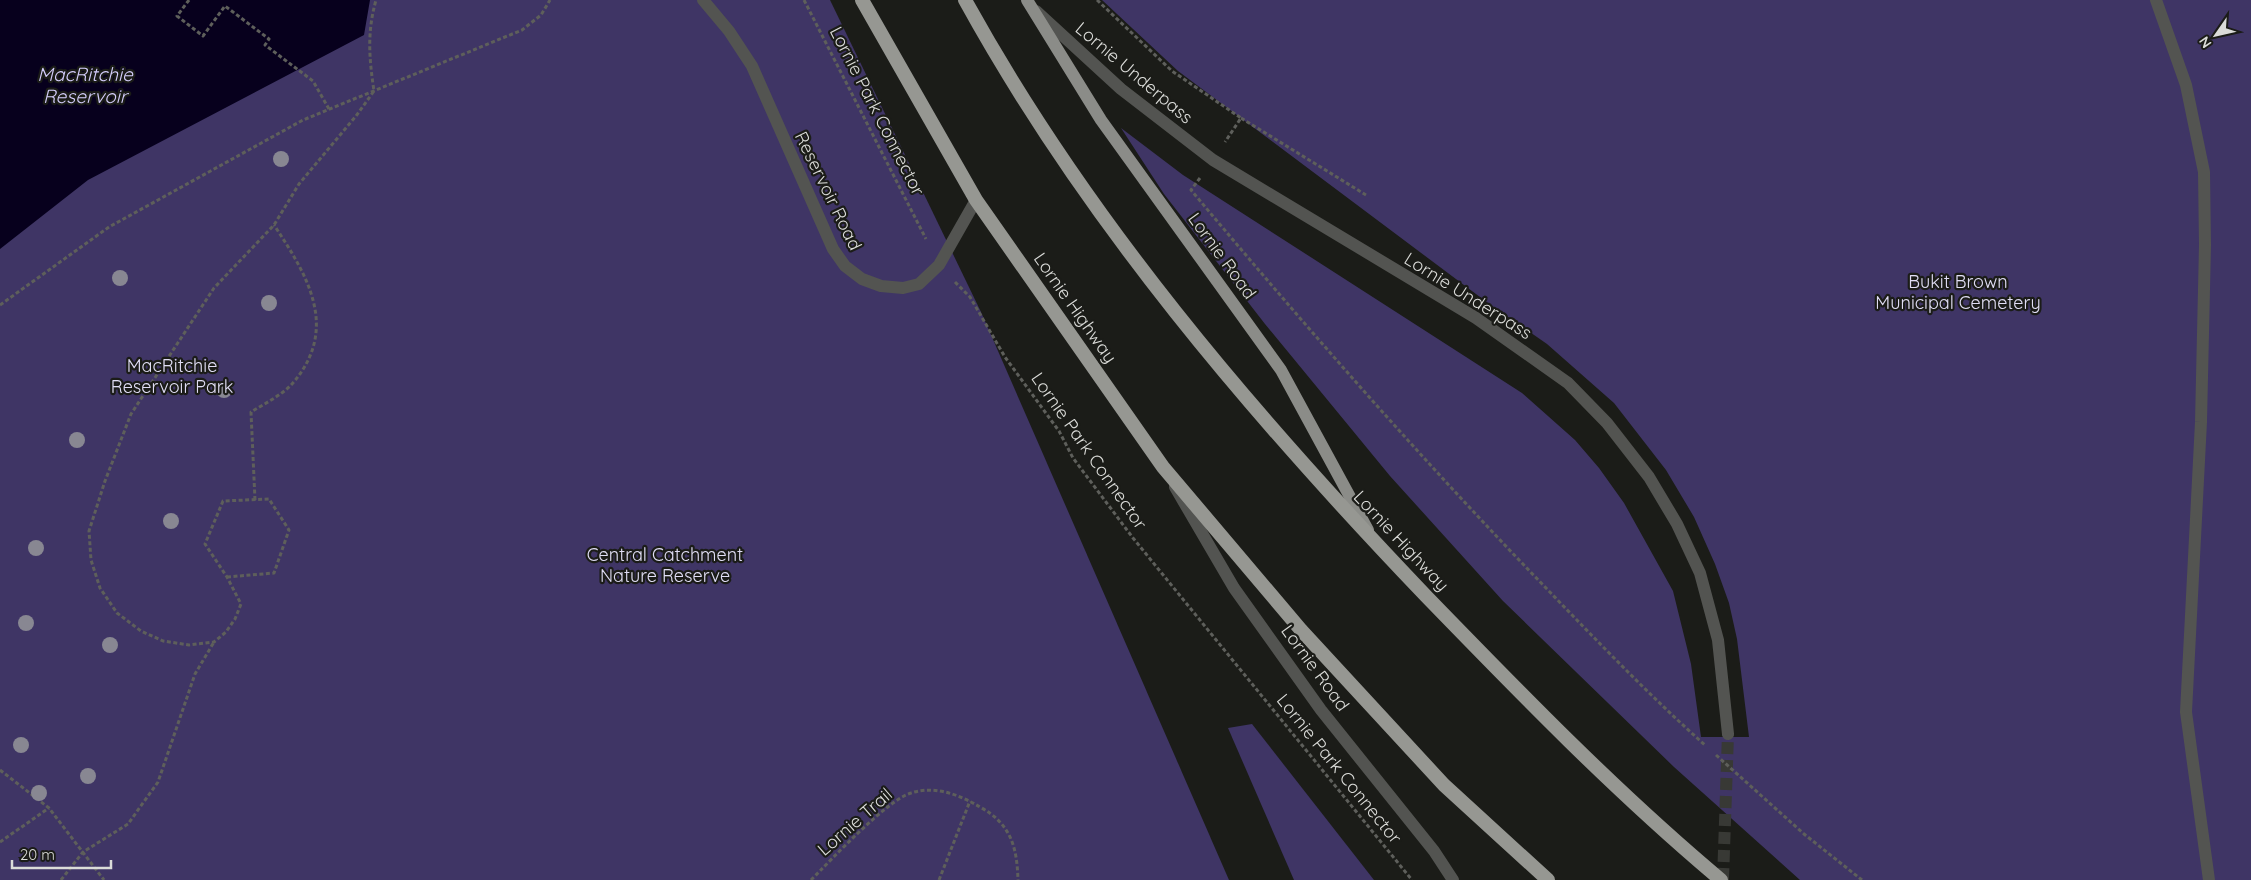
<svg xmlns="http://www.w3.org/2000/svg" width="2251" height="880" font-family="Quicksand,sans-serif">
  <rect width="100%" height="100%" fill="#1b1c18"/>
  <g fill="#3f3565">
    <path d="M0 0H830L981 312 1229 880H0Z"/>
    <path d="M1102 0H2251V880H1800L1674 767 1503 601 1390 476 1265 324 1164 194 1121 128 1183 175 1522 393 1575 440 1599 468 1624 503 1673 591 1691 664 1701 737H1749L1737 639 1729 603 1715 564 1694 517 1666 470 1614 403 1547 344 1488 303 1178 71Z"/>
    <path d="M1252 724 1374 880H1294L1228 728Z"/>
  </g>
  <path fill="#07001d" d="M0 0H370L364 35 88 180 0 249Z"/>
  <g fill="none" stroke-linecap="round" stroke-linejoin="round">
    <path stroke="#383935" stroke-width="12" stroke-dasharray="12 6" stroke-linecap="butt" d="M1723 880 1728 734"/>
    <g stroke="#5e5f5b" stroke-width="3" stroke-dasharray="4 2.5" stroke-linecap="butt">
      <path d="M189 0 177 16 203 36 225 6 269 39 265 45 313 81 329 109"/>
      <path d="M804 0 926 239"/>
      <path d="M1097 0 1172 71 1241 118 1225 142"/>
      <path d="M1241 118 1366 195"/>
      <path d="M1200 178 1191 190C1305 326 1422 460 1546 588 1598 642 1650 696 1706 746"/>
      <path d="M955 282 970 297 1005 357 1059 431 1073 458 1133 538 1412 880"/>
      <path d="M0 305 109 227 303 120 522 30 541 15 550 0"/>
      <path d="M255 500 251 412C264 404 282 395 292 384 340 329 308 276 274 225"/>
      <path d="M227 577 274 573 289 530 269 499 223 501 205 544 227 577 241 604 235 619 226 632 214 642 189 645 163 641 141 631 117 613 100 588 91 560 89 531 105 481 131 414 214 288 274 225 299 184 356 116 374 91C369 58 367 32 376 0"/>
      <path d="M1716 755 1804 834 1862 880"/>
      <path d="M0 770 49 808 104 880"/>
      <path d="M0 842 49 808"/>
      <path d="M61 880 83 852 128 824 158 782 195 674 214 642"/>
      <path d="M811 880C831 860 887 800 911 793 935 785 960 795 980 807 1011 824 1017 847 1018 880"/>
      <path d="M939 880 970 801"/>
    </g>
    <g stroke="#535451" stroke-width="12">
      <path d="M703 0 729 31 752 66 833 249 845 266 862 279 881 286 903 288 919 284 939 265 976 200"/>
      <path d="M2156 0 2186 85 2204 172 2205 245 2201 422 2186 712 2209 880"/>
    </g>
    <g stroke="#535451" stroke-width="12">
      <path d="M1036 11 1121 89 1213 160 1476 318 1568 383 1607 423 1649 477 1677 524 1700 573 1718 640 1728 734"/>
      <path d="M1175 487 1234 588 1321 710 1434 851 1453 880"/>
    </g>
    <path stroke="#8b8c88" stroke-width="12" d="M1027 0 1101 120 1281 370 1368 530"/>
    <g stroke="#969792" stroke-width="14">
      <path d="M862 0 976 200 1163 467 1301 630 1444 785 1548 880"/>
      <path d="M965 0C1086 220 1253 415 1426 596 1521 694 1616 792 1721 880"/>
    </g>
  </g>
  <g fill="#888792">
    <circle cx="281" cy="159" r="8"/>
    <circle cx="120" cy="278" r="8"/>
    <circle cx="269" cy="303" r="8"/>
    <circle cx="224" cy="390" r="8"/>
    <circle cx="77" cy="440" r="8"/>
    <circle cx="171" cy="521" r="8"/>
    <circle cx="36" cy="548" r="8"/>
    <circle cx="26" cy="623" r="8"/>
    <circle cx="110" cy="645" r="8"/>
    <circle cx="21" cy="745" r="8"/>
    <circle cx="88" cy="776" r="8"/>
    <circle cx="39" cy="793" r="8"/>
  </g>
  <g text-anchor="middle" stroke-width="4.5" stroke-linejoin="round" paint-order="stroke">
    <g font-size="18" fill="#dbdcd9" stroke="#1b1c18">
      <text transform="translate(1134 73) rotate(40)" y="6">Lornie Underpass</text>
      <text transform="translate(877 111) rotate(63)" y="6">Lornie Park Connector</text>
      <text transform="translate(828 191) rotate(64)" y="6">Reservoir Road</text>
      <text transform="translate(1222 256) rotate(54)" y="6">Lornie Road</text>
      <text transform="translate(1468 296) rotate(32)" y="6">Lornie Underpass</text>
      <text transform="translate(1075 308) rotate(55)" y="6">Lornie Highway</text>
      <text transform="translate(1089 451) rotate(55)" y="6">Lornie Park Connector</text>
      <text transform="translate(1401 541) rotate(47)" y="6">Lornie Highway</text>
      <text transform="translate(1315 668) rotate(54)" y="6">Lornie Road</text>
      <text transform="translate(1339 769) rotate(51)" y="6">Lornie Park Connector</text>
      <text transform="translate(855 822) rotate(-41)" y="6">Lornie Trail</text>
    </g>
    <g font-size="18" fill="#e1def5" stroke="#1b1c18">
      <text x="1958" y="288">Bukit Brown<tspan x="1958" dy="21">Municipal Cemetery</tspan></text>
      <text x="172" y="372">MacRitchie<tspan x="172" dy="21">Reservoir Park</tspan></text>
      <text x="665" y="561">Central Catchment<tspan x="665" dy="21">Nature Reserve</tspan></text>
    </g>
    <g font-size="19" font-style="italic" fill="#d4cdfb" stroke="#1b1c18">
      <text x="85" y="81">MacRitchie<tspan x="85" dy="22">Reservoir</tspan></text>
    </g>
  </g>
  <g transform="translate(2216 35) rotate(236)" stroke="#1b1c18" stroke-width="4" paint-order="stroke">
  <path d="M0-4L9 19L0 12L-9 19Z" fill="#dbdcd9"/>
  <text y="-8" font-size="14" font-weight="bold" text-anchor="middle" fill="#dbdcd9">N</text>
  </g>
  <path d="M12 860v8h99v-8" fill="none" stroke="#dbdcd9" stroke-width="2.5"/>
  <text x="20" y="860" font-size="15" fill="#dbdcd9" stroke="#1b1c18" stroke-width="4" paint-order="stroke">20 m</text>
</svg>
